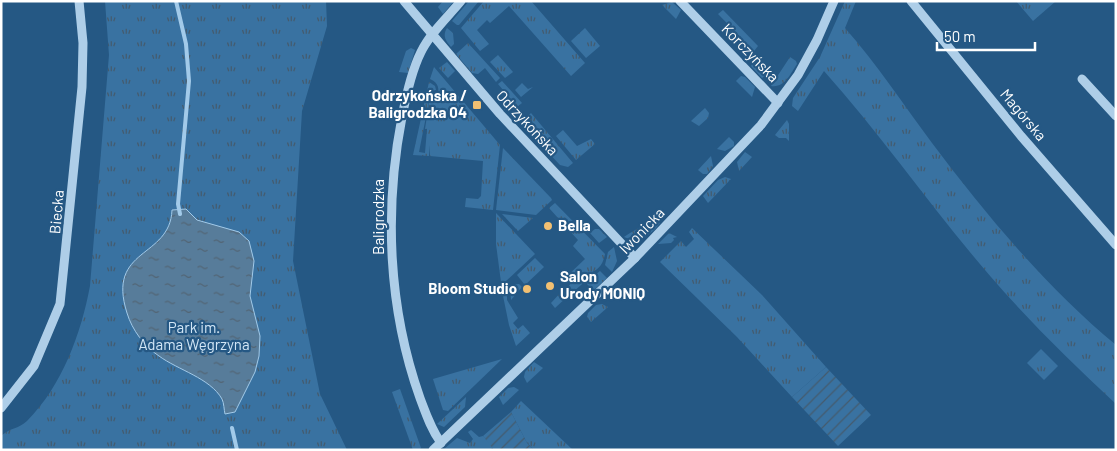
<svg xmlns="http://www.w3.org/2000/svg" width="1117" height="451" font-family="Barlow,sans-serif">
  <defs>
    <pattern id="grass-tufts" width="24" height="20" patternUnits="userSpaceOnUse" patternTransform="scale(1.25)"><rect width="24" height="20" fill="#3972a1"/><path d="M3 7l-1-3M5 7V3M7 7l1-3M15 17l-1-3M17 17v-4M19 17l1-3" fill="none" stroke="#445b6e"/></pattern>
    <pattern id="garden-furrows" width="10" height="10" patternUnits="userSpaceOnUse" patternTransform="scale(1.25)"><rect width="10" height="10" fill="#3972a1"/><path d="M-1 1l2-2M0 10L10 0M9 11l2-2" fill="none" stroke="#445b6e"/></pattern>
    <pattern id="water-ripples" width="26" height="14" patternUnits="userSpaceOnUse" patternTransform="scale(1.25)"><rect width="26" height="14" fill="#577c9a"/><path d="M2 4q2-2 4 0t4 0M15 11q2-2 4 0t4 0" fill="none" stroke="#526473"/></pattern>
  </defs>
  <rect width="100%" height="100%" fill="#255884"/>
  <g fill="url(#grass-tufts)">
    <path d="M105 1H326L327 26 302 111 293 261 320 394 347 450H1V436C9 428 19 429 27 421 62 386 81 334 90 286L109 55Z"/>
    <path d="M443 1H454L443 14 438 7Z"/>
    <path d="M469 1H479L459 25H457L452 21Z"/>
    <path d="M484 1H531L585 63 571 76 509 6 490 23 487 20 477 30 489 44 480 51 461 28Z"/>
    <path d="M845 1H856L845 28C877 64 903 104 932 143 987 216 1046 287 1116 345V404C1072 363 1030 322 991 277 933 210 883 137 824 71L798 111 792 106 793 98 820 57Z"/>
    <path d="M1016 1H1056L1033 21Z"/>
    <path d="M672 2 681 10 676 19 662 5Z"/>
    <path d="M723 10 758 46 754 51 718 14Z"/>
    <path d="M447 28 453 33 454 44 451 47C446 41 442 36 447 28Z"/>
    <path d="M585 28 600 46 586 58 571 41Z"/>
    <path d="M468 43 500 78 496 82 485 68 478 74 472 73 456 54Z"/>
    <path d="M411 48 415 50 408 73 399 72 406 51Z"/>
    <path d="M498 55 513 72 505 78 490 62Z"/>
    <path d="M790 57 796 61 797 64C790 74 785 88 771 86Z"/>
    <path d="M757 58 770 72 762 78 751 66Z"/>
    <path d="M447 62 455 71 448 78 439 68Z"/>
    <path d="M434 67 500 145 493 210 465 207 466 198 478 199 481 196 483 161 430 156V145L429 156 413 155 429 82 435 86 436 90 431 91 419 152 425 153 427 129H425L430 97 438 98C439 88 439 83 430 79Z"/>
    <path d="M741 76 745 77 755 87 752 97 736 81Z"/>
    <path d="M502 81 522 103 513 110H504V104L510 98 498 84Z"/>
    <path d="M522 83 528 89 533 87 521 97 515 90Z"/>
    <path d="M705 108 709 113 708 118 699 126 691 121Z"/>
    <path d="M531 113 573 163 568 167 560 165 545 149 549 145 542 138 538 141 524 127V120Z"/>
    <path d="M787 120 789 124V141L786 138H779L775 135Z"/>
    <path d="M563 130 577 146 591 139 595 144 576 160 556 136Z"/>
    <path d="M729 137 734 142V146L725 151 717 149Z"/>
    <path d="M503 148 551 198 552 200 536 215 496 210Z"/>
    <path d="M745 152 752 157 739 171 737 162Z"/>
    <path d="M711 156 713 166 707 174H703L698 170Z"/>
    <path d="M725 177 731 179 708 203 703 196 718 180Z"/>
    <path d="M555 203 605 254C600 280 580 269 566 284L563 280 585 259 573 246 578 240 549 208Z"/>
    <path d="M496 213 535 254 505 282H501L496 244Z"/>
    <path d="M502 214 533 218 518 231Z"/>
    <path d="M655 215 660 223C651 235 640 243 624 237 635 229 646 226 655 215Z"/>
    <path d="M692 228 762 295 826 367 792 397 737 337 660 262 681 241 686 247 694 239 689 232Z"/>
    <path d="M595 229H599L607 237 599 243 590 233Z"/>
    <path d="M669 233 677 237 673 238 674 240 671 243 658 244Z"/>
    <path d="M614 247 617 261 612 272 605 265 608 252Z"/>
    <path d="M535 258 544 267 525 285 517 275Z"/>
    <path d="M600 271 607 278 595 289H592L586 283Z"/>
    <path d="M589 278 573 292 568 287 574 280Z"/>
    <path d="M519 284 522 287 511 300 510 285Z"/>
    <path d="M507 285V300L518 318 513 323 518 329 523 325 530 333 516 346 509 325 501 286Z"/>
    <path d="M564 289 569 295 555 308 551 303Z"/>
    <path d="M602 304 608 307 591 322 587 317 588 313 596 305Z"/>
    <path d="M1041 349 1058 366 1044 380 1027 363Z"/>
    <path d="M502 359 448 411 443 410 433 379Z"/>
    <path d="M534 362 543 368 527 383 524 377 525 372Z"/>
    <path d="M514 387 519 390 503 405 499 397 508 388Z"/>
    <path d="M400 389 421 448 419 450H413L392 392Z"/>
    <path d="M466 397 465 407 444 427 437 424Z"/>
    <path d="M521 401 573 450H534L527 443 511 412Z"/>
    <path d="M471 430 479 437 483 436 493 447 490 450 444 449 457 438 470 443 473 439 468 432Z"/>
  </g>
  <g fill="url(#garden-furrows)">
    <path d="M826 367 871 415 838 446 792 397Z"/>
    <path d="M511 412 527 443 534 450H494L483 436Z"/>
  </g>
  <path fill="url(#water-ripples)" stroke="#a2cae9" d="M186 209 197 220 239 232 249 241 254 261 250 296 260 336 259 356 255 372 235 412 225 414C224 410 224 403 222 399 210 378 178 370 159 356 145 347 132 330 127 313 106 247 170 259 172 210Z"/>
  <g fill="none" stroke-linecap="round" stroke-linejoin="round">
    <g stroke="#a2cae9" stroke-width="4">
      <path d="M176 1 186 44 189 81 178 204 180 214"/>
      <path d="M232 428 237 450"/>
    </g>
    <g stroke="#aecee8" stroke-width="9">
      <path d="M404 1 500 114 635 258"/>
      <path d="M680 1 778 103"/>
      <path d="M911 1 1021 136 1116 245"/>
      <path d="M1082 79 1116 116"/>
      <path d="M1 408 34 366 60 304 82 87 83 43 79 1"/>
      <path d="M441 443C431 429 426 414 420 398 388 308 384 210 402 117 406 96 411 72 421 52 430 33 448 17 461 1"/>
      <path d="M433 450 635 258 761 125 798 75 817 40 834 1"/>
    </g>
  </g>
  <g fill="#f2c072" stroke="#255884" stroke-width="2">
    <rect x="472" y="100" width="10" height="10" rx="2.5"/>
    <circle cx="548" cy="226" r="5"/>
    <circle cx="550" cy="286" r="5"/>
    <circle cx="527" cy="289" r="5"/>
  </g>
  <g text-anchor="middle" stroke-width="4.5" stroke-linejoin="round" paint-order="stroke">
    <g font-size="15" fill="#fff" stroke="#255884">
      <text transform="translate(750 53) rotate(46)" y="5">Korczyńska</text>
      <text transform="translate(1023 115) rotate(50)" y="5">Magórska</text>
      <text transform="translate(527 123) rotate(47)" y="5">Odrzykońska</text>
      <text transform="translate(57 212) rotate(-85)" y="5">Biecka</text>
      <text transform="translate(379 217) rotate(-90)" y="5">Baligrodzka</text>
      <text transform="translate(642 231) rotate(-46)" y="5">Iwonicka</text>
    </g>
    <g font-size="15" font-weight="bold" fill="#fff" stroke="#255884" text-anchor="end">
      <text x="467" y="101">Odrzykońska /<tspan x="467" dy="17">Baligrodzka 04</tspan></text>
      <text x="558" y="231" text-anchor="start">Bella</text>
      <text x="560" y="282" text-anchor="start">Salon<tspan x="560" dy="17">Urody MONIQ</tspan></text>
      <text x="517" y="294">Bloom Studio</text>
    </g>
    <g font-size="15" fill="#d2e6f6" stroke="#255884">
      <text x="194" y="333">Park im.<tspan x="194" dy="17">Adama Węgrzyna</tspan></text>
    </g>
  </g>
  <rect width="1117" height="451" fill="none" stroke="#ffffff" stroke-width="5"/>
  <path d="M937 42v8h98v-8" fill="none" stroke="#ffffff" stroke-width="2.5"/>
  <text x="944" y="42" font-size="15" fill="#ffffff" stroke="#255884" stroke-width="4" paint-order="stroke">50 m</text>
</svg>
